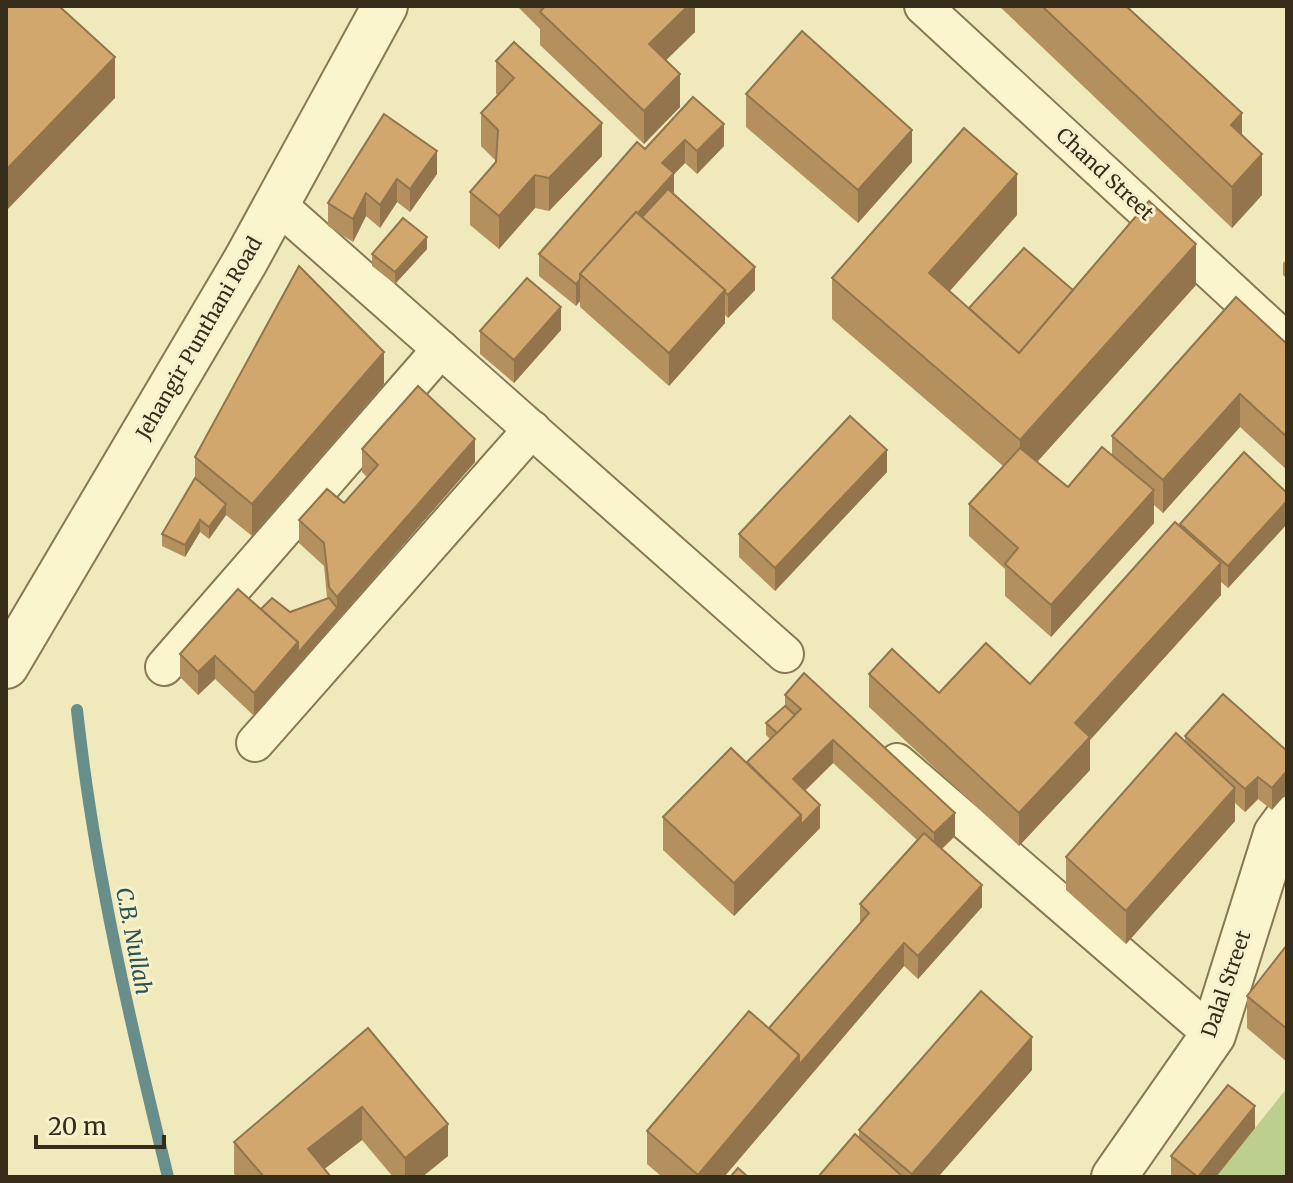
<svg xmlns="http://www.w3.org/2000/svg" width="1293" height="1183" font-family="Merriweather,serif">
  <rect width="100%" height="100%" fill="#f0e9bb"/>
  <path fill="#bdcf8f" d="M1287 1088V1177H1216Z"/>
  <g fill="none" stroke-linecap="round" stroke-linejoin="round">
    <path stroke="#678e8b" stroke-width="12" d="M77 710C94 868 130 1022 168 1177"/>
    <g stroke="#887854" stroke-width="40">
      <g id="minor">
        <path d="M923 6 1287 342"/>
        <path d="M277 204 785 654"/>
        <path d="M164 667 441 349"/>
        <path d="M255 743 532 429"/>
        <path d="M897 762 1213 1035"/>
      </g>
    </g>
    <g stroke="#887854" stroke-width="48">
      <g id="tertiary">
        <path d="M6 666 246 260 385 6"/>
        <path d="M1114 1177 1213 1035 1276 834 1287 819"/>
      </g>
    </g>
    <use href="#minor" stroke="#fbf5ce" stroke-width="36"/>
    <use href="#tertiary" stroke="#fbf5ce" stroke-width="44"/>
  </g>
  <g fill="#b4905f">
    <path d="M517 6H695V32L665 60 680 107 644 144 540 45V29Z"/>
    <path d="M999 6H1126L1242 135 1262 195 1232 228Z"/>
    <path d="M496 61 602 156 549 211 535 208 499 249 470 225V192L496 162V161L481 146V113L498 95 496 94Z"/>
    <path d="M746 94 912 162 858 223 746 127Z"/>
    <path d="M384 114 437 174 410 212 397 202 380 228 366 216 353 242 328 226V203Z"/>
    <path d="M724 124V146L697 174 685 163 674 174V195L755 290 728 318 725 315V323L669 386 580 307V301L576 306 539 276V254L645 149Z"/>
    <path d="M1017 215 950 291 969 308 1073 290 1196 285 1037 462 1068 487 1112 456V436L1287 344V470L1240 427 1163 513 1154 505V523L1051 637 1005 596V569L969 536V504L1003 466 832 319V278Z"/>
    <path d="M427 249 395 284 372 266V254Z"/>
    <path d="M1287 259V279L1283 275V263Z"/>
    <path d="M561 330 514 383 480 354V331Z"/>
    <path d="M384 384 252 536 226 515 209 539 200 532 185 557 162 546V534L195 478V457Z"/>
    <path d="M362 449 475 462 254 716 215 679 198 695 180 677V654L261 609 290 612 327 598 324 566 299 543V520L344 503 367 477 362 472Z"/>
    <path d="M887 472 775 591 739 557V534Z"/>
    <path d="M1287 493V524L1228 588 1221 582V595L1090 740V770L1019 846 869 707V674L939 693 1030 684 1180 527V524Z"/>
    <path d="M785 695 955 836 942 849 982 907 918 979 904 966 724 1177H662L647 1164V1131L769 1028 860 923V904L917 840 833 763 805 791 820 828 734 916 663 850V817L747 762 770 739 766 735V723L785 706Z"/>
    <path d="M1185 736 1287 751 1272 810 1258 799 1245 812 1235 803V821L1126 944 1066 890V857L1185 741Z"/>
    <path d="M1287 945V1062L1247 1028V996Z"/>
    <path d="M368 1028 448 1156 422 1177H393L362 1140 324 1169 331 1177H237L234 1174V1142Z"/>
    <path d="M1032 1070 938 1177H818L859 1138V1130Z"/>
    <path d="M1255 1128 1216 1177H1171V1156Z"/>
  </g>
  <g fill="#92754d">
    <path d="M688 6H695V32L649 77V44Z"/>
    <path d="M115 57V98L6 211V170Z"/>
    <path d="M680 74V107L644 144V111Z"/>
    <path d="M1242 113V154L1231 125Z"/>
    <path d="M602 123V156L549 211V178Z"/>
    <path d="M724 124V146L697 174V151Z"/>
    <path d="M912 130V162L858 223V190Z"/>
    <path d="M685 140V163L674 174V196L594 286 662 163Z"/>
    <path d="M437 151V174L410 212V189Z"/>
    <path d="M1262 154V195L1232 228V187Z"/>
    <path d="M1017 174V215L929 314V273Z"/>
    <path d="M535 175V208L499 249V216Z"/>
    <path d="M397 179V202L380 228V205Z"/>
    <path d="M366 193V216L353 242V219Z"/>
    <path d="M427 237V249L395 284V272Z"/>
    <path d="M1196 244V285L1020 481V440Z"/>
    <path d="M755 267V290L728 318V295Z"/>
    <path d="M580 279V301L576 306V284Z"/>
    <path d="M725 290V323L669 386V353Z"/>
    <path d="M561 307V330L514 383V360Z"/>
    <path d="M384 352V384L252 536V504Z"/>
    <path d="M1240 394V427L1163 513V480Z"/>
    <path d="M475 439V462L254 716V693L298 642 337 608V597Z"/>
    <path d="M887 450V472L775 591V568Z"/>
    <path d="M1154 490V523L1051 637V605Z"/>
    <path d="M1287 501V524L1228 588V566Z"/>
    <path d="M226 504V515L209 539V527Z"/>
    <path d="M200 520V532L185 557V545Z"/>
    <path d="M1221 563V595L1090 740V770L1019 846V813L1075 723Z"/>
    <path d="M215 656V679L198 695V672Z"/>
    <path d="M833 740V763L793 802V779Z"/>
    <path d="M1287 771V793L1272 810V788Z"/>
    <path d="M1258 777V799L1245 812V789Z"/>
    <path d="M1235 788V821L1126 944V911Z"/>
    <path d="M820 805V828L734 916V883L801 815Z"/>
    <path d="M955 813V836L934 856V833Z"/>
    <path d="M982 885V907L918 979V956Z"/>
    <path d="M904 943V966L724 1177H698V1175L799 1055Z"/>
    <path d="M1032 1037V1070L938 1177H912V1174Z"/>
    <path d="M1255 1106V1128L1216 1177H1198Z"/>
    <path d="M362 1107V1140L314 1177 308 1149Z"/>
    <path d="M448 1124V1156L422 1177H405V1158Z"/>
  </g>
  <g fill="#d1a76e" stroke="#92754d" stroke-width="2">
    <path d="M6 6H59L115 57 6 170Z"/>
    <path d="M545 6H688L649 44 680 74 644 111 540 12Z"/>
    <path d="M1042 6H1126L1242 113 1231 125 1262 154 1232 187Z"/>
    <path d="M802 31 912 130 858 190 746 94Z"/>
    <path d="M514 42 602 123 549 178 535 175 499 216 470 192 496 162 498 130 481 113 514 78 496 61Z"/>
    <path d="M693 97 724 124 697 151 685 140 662 163 674 173 638 213 636 212 580 274V279L576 284 539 254 637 142 645 149Z"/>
    <path d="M384 114 437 151 410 189 397 179 380 205 366 193 353 219 328 203Z"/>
    <path d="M964 128 1017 174 929 273 1019 353 1149 201 1196 244 1020 440 832 278Z"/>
    <path d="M668 189 755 267 728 295 724 291 725 290 642 217Z"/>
    <path d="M636 212 725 290 669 353 580 274Z"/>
    <path d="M403 218 427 237 395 272 372 254Z"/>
    <path d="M1024 248 1073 290 1019 353 969 308Z"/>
    <path d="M299 266 384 352 252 504 195 457Z"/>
    <path d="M527 278 561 307 514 360 480 331Z"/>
    <path d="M1236 297 1287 344V437L1240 394 1163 480 1112 436Z"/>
    <path d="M418 386 475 439 337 597 329 587 324 543 299 520 327 489 344 503 378 465 362 449Z"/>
    <path d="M850 416 887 450 775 568 739 534Z"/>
    <path d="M1102 447 1154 490 1051 605 1005 564 1018 548 969 504 1020 448 1068 487Z"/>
    <path d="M1244 452 1287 493V501L1228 566 1180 524Z"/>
    <path d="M195 478 226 504 209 527 200 520 185 545 162 534Z"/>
    <path d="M1175 522 1221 563 1075 723 1090 737 1019 813 869 674 892 649 939 693 986 643 1030 684Z"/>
    <path d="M238 589 298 642 254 693 215 656 198 672 180 654Z"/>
    <path d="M272 598 290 612 329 598 337 608 298 653V642L261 609Z"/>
    <path d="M804 673 955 813 934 833 833 740 793 779 820 805 801 825V815L747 762 801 709 785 695Z"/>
    <path d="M1223 694 1287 751V771L1272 788 1258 777 1245 789 1185 736Z"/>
    <path d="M785 706 795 715 777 733 766 723Z"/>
    <path d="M1176 733 1235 788 1126 911 1066 857Z"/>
    <path d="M731 748 801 815 734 883 663 817Z"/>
    <path d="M924 833 982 885 918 956 904 943 799 1065V1055L769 1028 869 913 860 904Z"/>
    <path d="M1287 945V1029L1247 996Z"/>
    <path d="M981 991 1032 1037 912 1174 859 1130Z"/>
    <path d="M749 1011 799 1055 698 1175 647 1131Z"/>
    <path d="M368 1028 448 1124 405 1158 362 1107 308 1149 331 1177H264L234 1142Z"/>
    <path d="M1228 1085 1255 1106 1198 1177 1171 1156Z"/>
    <path d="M855 1134 903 1177H818Z"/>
    <path d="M738 1168 748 1177H730Z"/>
  </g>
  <g text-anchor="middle" stroke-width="6" stroke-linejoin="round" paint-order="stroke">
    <g font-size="20" fill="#362c1a" stroke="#f7f1cb">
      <text transform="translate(1105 174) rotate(43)" y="7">Chand Street</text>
      <text transform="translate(199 338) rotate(-60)" y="7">Jehangir Punthani Road</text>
      <text transform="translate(1226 984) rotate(-71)" y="7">Dalal Street</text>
    </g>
    <g font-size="22" font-style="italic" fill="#285357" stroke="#f7f1cb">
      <text transform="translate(134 941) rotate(79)" y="8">C.B. Nullah</text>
    </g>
  </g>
  <rect width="1293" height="1183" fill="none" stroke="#362c1a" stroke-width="16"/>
  <path d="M36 1135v12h128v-12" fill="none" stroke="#362c1a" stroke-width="4"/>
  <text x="48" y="1135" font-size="24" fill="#362c1a" stroke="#f7f1cb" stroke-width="6" paint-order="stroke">20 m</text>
</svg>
